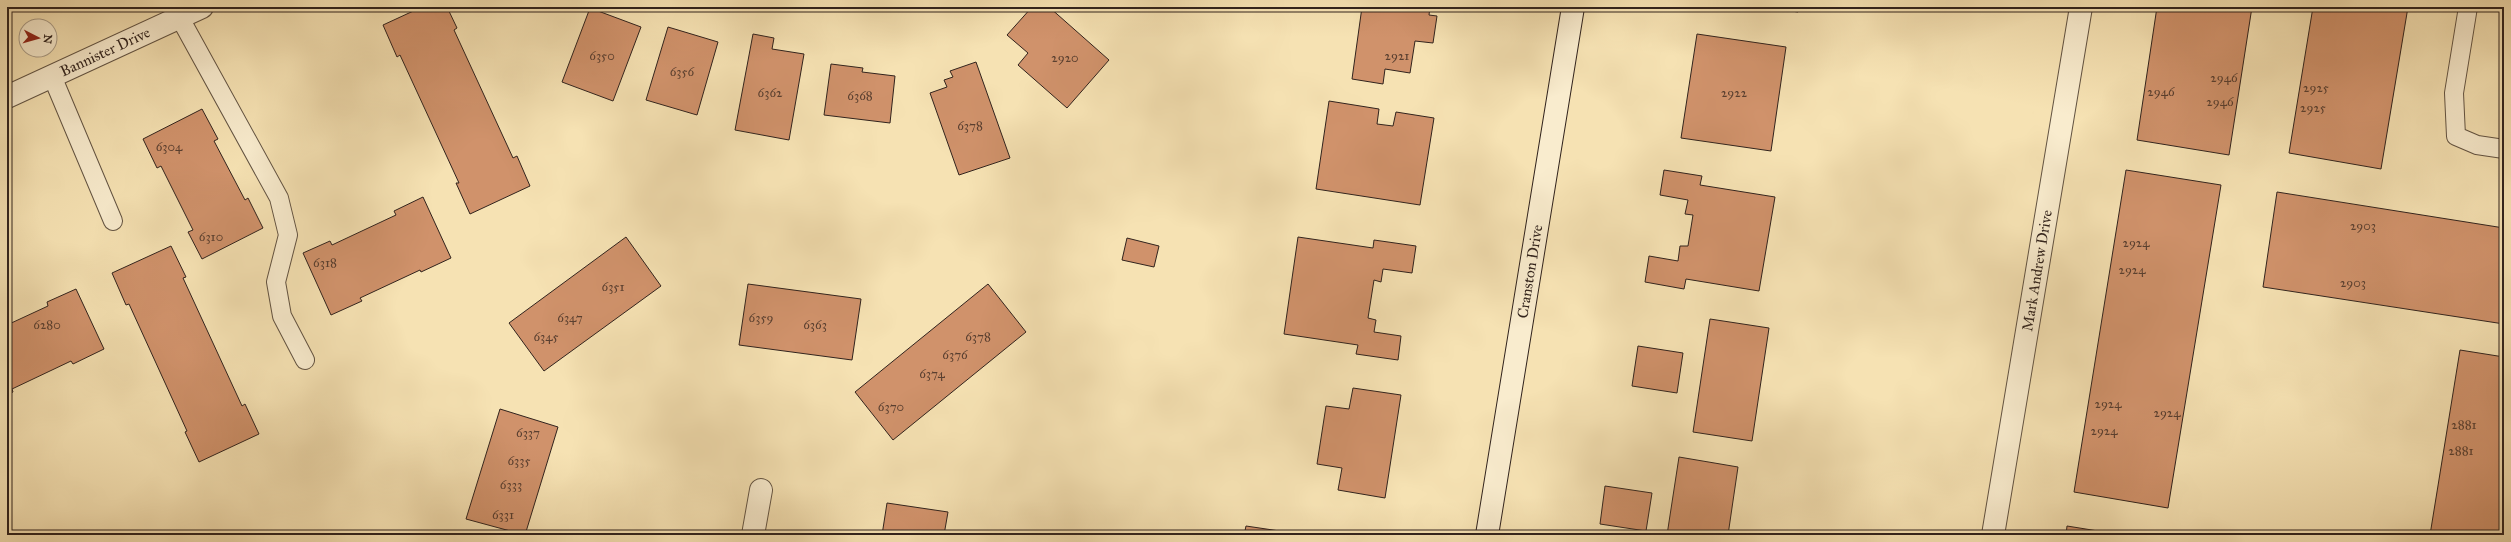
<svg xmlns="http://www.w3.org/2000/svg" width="2511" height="542" font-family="'IM FELL Great Primer',serif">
  <rect width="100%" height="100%" fill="#f6e2b3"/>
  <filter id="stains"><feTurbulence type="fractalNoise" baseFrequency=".005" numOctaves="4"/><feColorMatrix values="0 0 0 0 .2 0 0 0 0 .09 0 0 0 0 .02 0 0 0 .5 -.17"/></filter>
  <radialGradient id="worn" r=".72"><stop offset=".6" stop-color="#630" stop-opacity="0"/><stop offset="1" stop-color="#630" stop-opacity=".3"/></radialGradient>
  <g fill="#d0926b" stroke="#31231d">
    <path d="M422 7H447L457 28 454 30 513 158 517 156 530 186 470 214 456 183H459L400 55 397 57 383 25Z"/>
    <path d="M1032 7H1049L1109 60 1067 108 1018 65 1028 53 1007 35Z"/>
    <path d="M1362 7H1430L1429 15 1437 16 1433 43 1415 41 1410 73 1385 69 1383 84 1352 79Z"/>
    <path d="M1764 7H1799L1798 12Z"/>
    <path d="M2157 7H2252L2229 155 2137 140Z"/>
    <path d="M2313 7H2408L2381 169 2289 153Z"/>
    <path d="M590 8 641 27 613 101 562 82Z"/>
    <path d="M668 27 718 42 697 115 646 100Z"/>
    <path d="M753 34 774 38 772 49 804 54 789 140 735 130Z"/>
    <path d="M1697 34 1786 47 1771 151 1681 138Z"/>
    <path d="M976 62 1010 158 959 175 930 93 947 87 944 80 953 77 950 71Z"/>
    <path d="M831 64 863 68 862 72 895 76 890 123 824 115Z"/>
    <path d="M1329 101 1379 109 1377 124 1393 126 1396 112 1434 118 1420 205 1316 189Z"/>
    <path d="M202 109 218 139 214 141 245 200 248 198 263 228 202 259 188 232 193 230 161 166 157 168 143 139Z"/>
    <path d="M1664 170 1702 176 1700 185 1775 197 1759 291 1686 279 1684 289 1645 282 1649 256 1678 261 1680 246H1688L1693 215 1685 214 1688 200 1660 195Z"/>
    <path d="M2126 170 2221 185 2168 508 2074 492Z"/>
    <path d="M2277 192 2504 228V324L2263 287Z"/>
    <path d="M423 197 451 258 421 272 420 270 360 298 362 301 331 315 303 253 330 241 332 245 396 215 394 211Z"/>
    <path d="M626 237 661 286 544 371 509 323Z"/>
    <path d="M1298 237 1373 248 1374 240 1416 246 1412 273 1383 269 1381 282 1374 280 1368 318 1376 320 1374 332 1401 336 1398 360 1356 354 1358 345 1284 334Z"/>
    <path d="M1127 238 1159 246 1154 267 1122 260Z"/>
    <path d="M171 246 186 277 183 278 242 406 245 404 259 434 199 462 185 432 187 431 129 304 126 305 112 273Z"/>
    <path d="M748 284 861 299 852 360 739 345Z"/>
    <path d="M988 284 1026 332 893 440 855 392Z"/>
    <path d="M76 289 104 349 73 364 71 361 12 389 13 392 7 395V325L48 306 47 302Z"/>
    <path d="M1710 319 1769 328 1752 441 1693 432Z"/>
    <path d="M1638 346 1683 353 1677 393 1632 386Z"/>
    <path d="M2460 350 2504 357V535H2430Z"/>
    <path d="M1353 388 1401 395 1385 498 1338 490 1342 468 1317 464 1326 406 1349 409Z"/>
    <path d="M500 409 558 427 525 535 466 519Z"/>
    <path d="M1679 457 1738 467 1728 535H1667Z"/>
    <path d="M1605 486 1652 493 1646 531 1600 524Z"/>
    <path d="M887 503 948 512 944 535H882Z"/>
    <path d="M1246 526 1293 533V535H1244Z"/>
    <path d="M2067 526 2123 535H2066Z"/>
  </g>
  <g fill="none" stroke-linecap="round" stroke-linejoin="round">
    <g stroke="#625342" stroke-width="20">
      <g id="lane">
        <path d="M2468 7 2454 93 2456 136 2477 145 2504 149"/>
        <path d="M180 18 279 198 288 235 276 282 282 316 305 360"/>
        <path d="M52 76 113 221"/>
      </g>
    </g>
    <g stroke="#625342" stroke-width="24">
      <g id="street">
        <path id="s1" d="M7 97 202 7"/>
        <path d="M753 535 761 490"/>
        <path id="s2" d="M1993 535 2081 7"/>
      </g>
    </g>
    <g stroke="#31231d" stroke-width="24">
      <g id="secondary">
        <path id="s3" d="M1487 535 1573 7"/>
      </g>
    </g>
    <use href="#lane" stroke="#f9ecce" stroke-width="18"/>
    <use href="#street" stroke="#f9ecce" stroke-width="22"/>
    <use href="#secondary" stroke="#f9ecce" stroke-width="22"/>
  </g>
  <g text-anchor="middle" stroke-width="4" stroke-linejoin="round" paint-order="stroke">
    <g font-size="13" fill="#593f30">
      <text x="602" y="60">6350</text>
      <text x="1397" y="60">2921</text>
      <text x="1065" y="62">2920</text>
      <text x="682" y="76">6356</text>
      <text x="2224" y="82">2946</text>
      <text x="2316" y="92">2925</text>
      <text x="2161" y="96">2946</text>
      <text x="770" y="97">6362</text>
      <text x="1734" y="97">2922</text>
      <text x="860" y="100">6368</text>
      <text x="2220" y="106">2946</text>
      <text x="2313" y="112">2925</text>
      <text x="970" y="130">6378</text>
      <text x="169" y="151">6304</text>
      <text x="2363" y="230">2903</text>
      <text x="211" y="241">6310</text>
      <text x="2136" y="247">2924</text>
      <text x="325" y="267">6318</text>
      <text x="2132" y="274">2924</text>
      <text x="2353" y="287">2903</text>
      <text x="613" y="291">6351</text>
      <text x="570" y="322">6347</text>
      <text x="761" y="322">6359</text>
      <text x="47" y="329">6280</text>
      <text x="815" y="329">6363</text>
      <text x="546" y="341">6345</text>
      <text x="978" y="341">6378</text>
      <text x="955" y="359">6376</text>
      <text x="932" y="378">6374</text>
      <text x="2108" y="408">2924</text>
      <text x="891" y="411">6370</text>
      <text x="2167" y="417">2924</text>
      <text x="2464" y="429">2881</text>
      <text x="2104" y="435">2924</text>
      <text x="528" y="437">6337</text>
      <text x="2461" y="455">2881</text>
      <text x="519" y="465">6335</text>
      <text x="511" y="489">6333</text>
      <text x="503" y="519">6331</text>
    </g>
    <g font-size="15" fill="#31231d" stroke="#f9ecce">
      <text dy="5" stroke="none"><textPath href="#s1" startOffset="108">Bannister Drive</textPath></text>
      <text dy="5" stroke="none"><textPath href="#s3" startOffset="267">Cranston Drive</textPath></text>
      <text dy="5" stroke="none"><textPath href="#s2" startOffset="268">Mark Andrew Drive</textPath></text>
    </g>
  </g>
  <rect width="2511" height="542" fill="none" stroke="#f6e2b3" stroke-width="24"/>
  <rect x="8" y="8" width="2495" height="526" fill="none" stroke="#31231d" stroke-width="2"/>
  <rect x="12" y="12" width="2487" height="518" fill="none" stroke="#31231d"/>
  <g transform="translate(38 38) rotate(96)"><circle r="19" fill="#f9ecce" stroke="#a99c87"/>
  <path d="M0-3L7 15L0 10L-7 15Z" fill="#8f2418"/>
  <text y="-6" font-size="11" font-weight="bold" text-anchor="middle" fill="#31231d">N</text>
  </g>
  <rect width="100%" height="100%" filter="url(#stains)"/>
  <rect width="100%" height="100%" fill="url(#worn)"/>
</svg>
